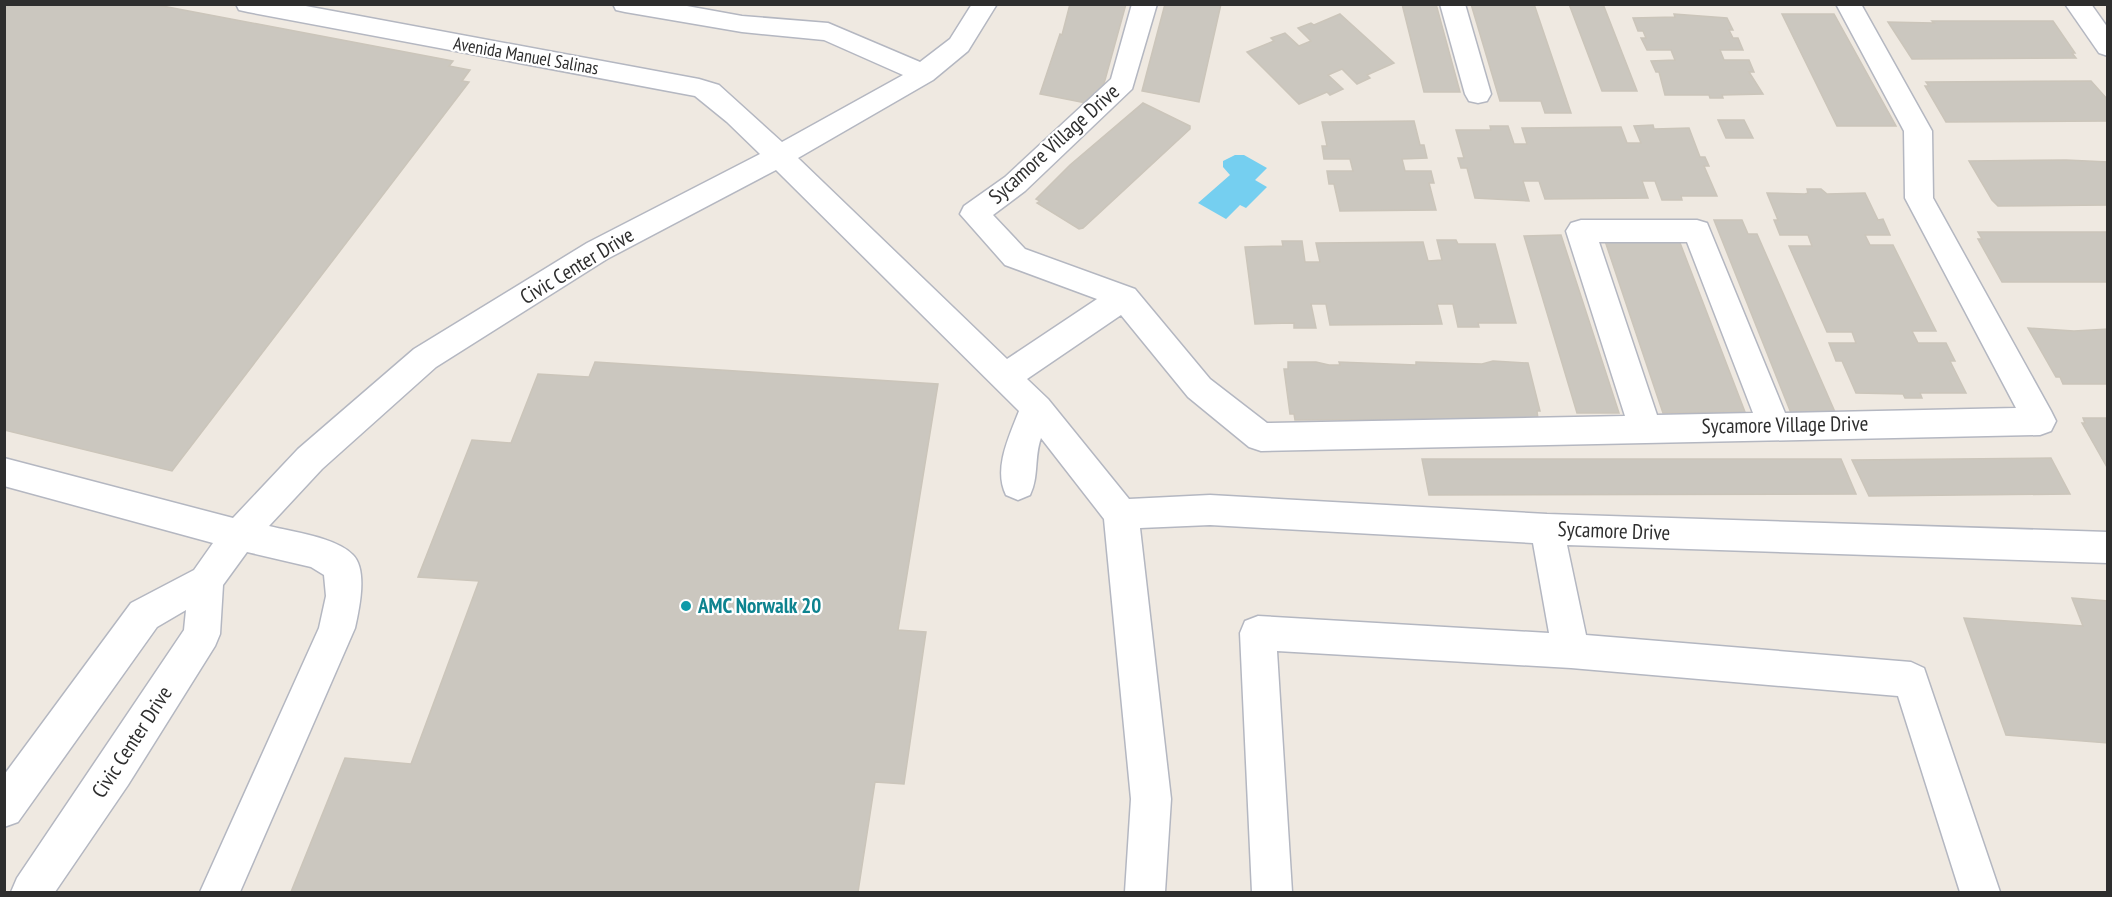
<svg xmlns="http://www.w3.org/2000/svg" width="2112" height="897" font-family="'PT Sans Narrow',sans-serif">
  <rect width="100%" height="100%" fill="#efe9e1"/>
  <path fill="#75cff0" d="M1235 155H1244L1267 168 1255 180 1267 187 1246 208 1240 205 1226 219 1198 203 1230 175 1223 167V161Z"/>
  <g fill="#cbc7bf" stroke="#cbc5ba" stroke-width="1.5">
    <path d="M4 4H152L453 61 449 66 470 70 462 81 469 82 172 471 4 430Z"/>
    <path d="M1070 4H1126L1105 80 1097 102 1091 104 1040 94 1060 34 1062 35Z"/>
    <path d="M1165 4H1221L1199 102 1142 91Z"/>
    <path d="M1402 4H1436L1460 92H1424Z"/>
    <path d="M1471 4H1534L1571 113H1545L1541 101H1500Z"/>
    <path d="M1569 4H1603L1637 91H1602Z"/>
    <path d="M1340 14 1394 63 1367 75 1370 78 1357 84 1342 69 1328 75 1343 89 1330 95 1327 92 1299 104 1247 52 1274 41 1271 38 1285 33 1299 46 1311 41 1298 28 1311 23 1314 25Z"/>
    <path d="M1674 14 1727 18 1733 30H1729L1733 38H1738L1743 50H1720L1724 60H1749L1754 72H1749L1763 94 1722 95 1723 98H1710L1709 95H1665L1659 72H1656L1651 61 1675 60 1671 50H1647L1641 38H1646L1643 31H1638L1633 18 1675 17Z"/>
    <path d="M1782 14H1834L1896 126H1837Z"/>
    <path d="M1932 21H2053L2075 53H2072L2076 58 1912 59 1888 22 1934 23Z"/>
    <path d="M2091 81 2108 100V121L1946 122 1925 86H1929L1926 82Z"/>
    <path d="M1143 103 1190 126V129L1083 228 1079 229 1037 203 1040 201 1036 199 1070 165Z"/>
    <path d="M1718 120H1744L1753 138H1726Z"/>
    <path d="M1414 121 1420 145H1424L1427 158 1402 159 1405 171H1431L1434 183H1429L1436 210 1340 211 1334 184H1329L1327 171H1353L1350 159H1324L1322 146H1327L1322 122Z"/>
    <path d="M1653 125 1654 129 1689 128 1700 157H1705L1709 166H1704L1717 196H1681L1682 200H1662L1655 181H1642L1648 198 1545 199 1539 181H1523L1529 201 1475 198 1467 168H1461L1458 158H1464L1456 130H1491L1490 126H1508L1514 144H1527L1522 128 1621 127 1627 143H1641L1634 126Z"/>
    <path d="M2066 160 2108 162V205L1998 206 1992 200 1969 161Z"/>
    <path d="M1807 189H1821L1827 194 1865 193 1878 220 1883 219 1890 235H1865L1870 245H1893L1936 331H1912L1918 343H1946L1955 361H1950L1966 393H1920L1922 398H1905L1903 394 1856 393 1842 361H1836L1829 343H1856L1852 332H1827L1789 246H1812L1808 235H1780L1774 220H1778L1767 193 1805 194 1808 193Z"/>
    <path d="M1714 220H1742L1748 234H1757L1835 412 1791 413Z"/>
    <path d="M1978 232H2108V282H2002L1978 239H1982Z"/>
    <path d="M1561 235 1619 413H1577L1524 236Z"/>
    <path d="M1603 235H1677L1745 412 1663 413Z"/>
    <path d="M1437 240H1456L1458 244H1495L1516 323H1478L1479 327H1458L1453 304H1437L1442 324 1330 325 1326 304H1311L1316 328H1294V323L1255 324 1245 247 1283 246 1282 241H1302L1305 262H1320L1316 243 1423 242 1428 261 1442 260Z"/>
    <path d="M2028 328 2074 331 2108 329V384H2063L2060 377H2056Z"/>
    <path d="M1493 361 1528 363 1540 411H1537L1538 419 1295 420 1294 414H1290L1284 369H1288V362H1316L1329 365H1340L1339 362 1416 365V362L1482 364Z"/>
    <path d="M595 362 938 384 898 630 926 632 904 784 875 782 858 892H291L345 758 411 764 479 581 418 577 472 440 511 443 538 374 589 377Z"/>
    <path d="M2083 418H2108V469L2082 423H2085Z"/>
    <path d="M2051 458 2070 494 1869 496 1852 460Z"/>
    <path d="M1422 459H1841L1856 494 1429 495Z"/>
    <path d="M2072 598 2108 601V743L2006 735 1964 618 2083 626Z"/>
  </g>
  <g fill="none" stroke-linecap="round" stroke-linejoin="round">
    <g stroke="#b4b7c1" stroke-width="3">
      <g id="minor">
        <path d="M236 4H295L699 79 719 85 782 142 903 75 824 40 742 32 625 12 616 10 613 4H676L742 16 828 23 920 62 950 39 972 4H997L968 51 933 80 798 158 1007 359 1097 299 1005 265 960 214 964 206 1005 177 1111 79 1132 4H1157L1132 89 1025 191 993 215 1025 249 1135 289 1210 379 1267 423 1625 416 1566 231 1571 223 1581 220H1697L1707 223 1785 413 2016 408 1905 198 1904 131 1836 4H1861L1932 131 1933 198 2051 411 2056 421 2051 431 2040 435 1261 451 1249 447 1188 397 1121 315 1027 379 1048 399 1129 499 1210 495 1547 514 2108 532V563L1567 545 1586 635 1911 662 1924 668 2000 892H1960L1898 696 1571 668 1277 651 1292 892H1252L1240 633 1245 621 1258 616 1549 633 1533 543 1210 525 1140 528 1171 799 1165 892H1125L1131 799 1104 519 1041 438C1034 457 1039 477 1030 495L1018 500 1006 495C993 469 1009 437 1019 411L776 170 607 259 436 367 322 469 269 526C292 532 336 537 353 555 368 570 359 610 355 628L240 892H200L319 628 326 596 324 575 311 567 247 552 223 585 220 634 215 646 128 785 55 892H11L17 878 184 630 186 610 157 627 18 822 4 827V775L131 603 194 570 213 543 4 486V458L233 518 298 449 414 349 587 243 760 154 727 122 695 96 248 12 239 10ZM1599 242H1687L1753 413 1657 415Z"/>
        <path d="M1440 4H1465L1491 94 1487 101 1478 103 1469 101 1465 94Z"/>
        <path d="M2065 4H2091L2108 28V56L2099 53Z"/>
      </g>
    </g>
    <use href="#minor" fill="#fff" fill-rule="evenodd"/>
  </g>
  <circle fill="#0f9aa8" stroke="#fff" stroke-width="2" cx="686" cy="606" r="6"/>
  <g text-anchor="middle" stroke-width="4.5" stroke-linejoin="round" paint-order="stroke">
    <g font-size="18" fill="#2e2e2e" stroke="#fff">
      <text transform="translate(526 56) rotate(10)" y="6">Avenida Manuel Salinas</text>
    </g>
    <g font-size="21" fill="#2e2e2e" stroke="#fff">
      <text transform="translate(1054 144) rotate(-42)" y="7">Sycamore Village Drive</text>
      <text transform="translate(577 266) rotate(-31)" y="7">Civic Center Drive</text>
      <text transform="translate(1785 425) rotate(-1)" y="7">Sycamore Village Drive</text>
      <text transform="translate(1614 531) rotate(2)" y="7">Sycamore Drive</text>
      <text transform="translate(132 742) rotate(-57)" y="7">Civic Center Drive</text>
    </g>
    <g font-size="21" font-weight="bold" fill="#0d838f" stroke="#fff" text-anchor="start">
      <text x="698" y="613">AMC Norwalk 20</text>
    </g>
  </g>
  <rect width="2112" height="897" fill="none" stroke="#2e2e2e" stroke-width="12"/>
</svg>
